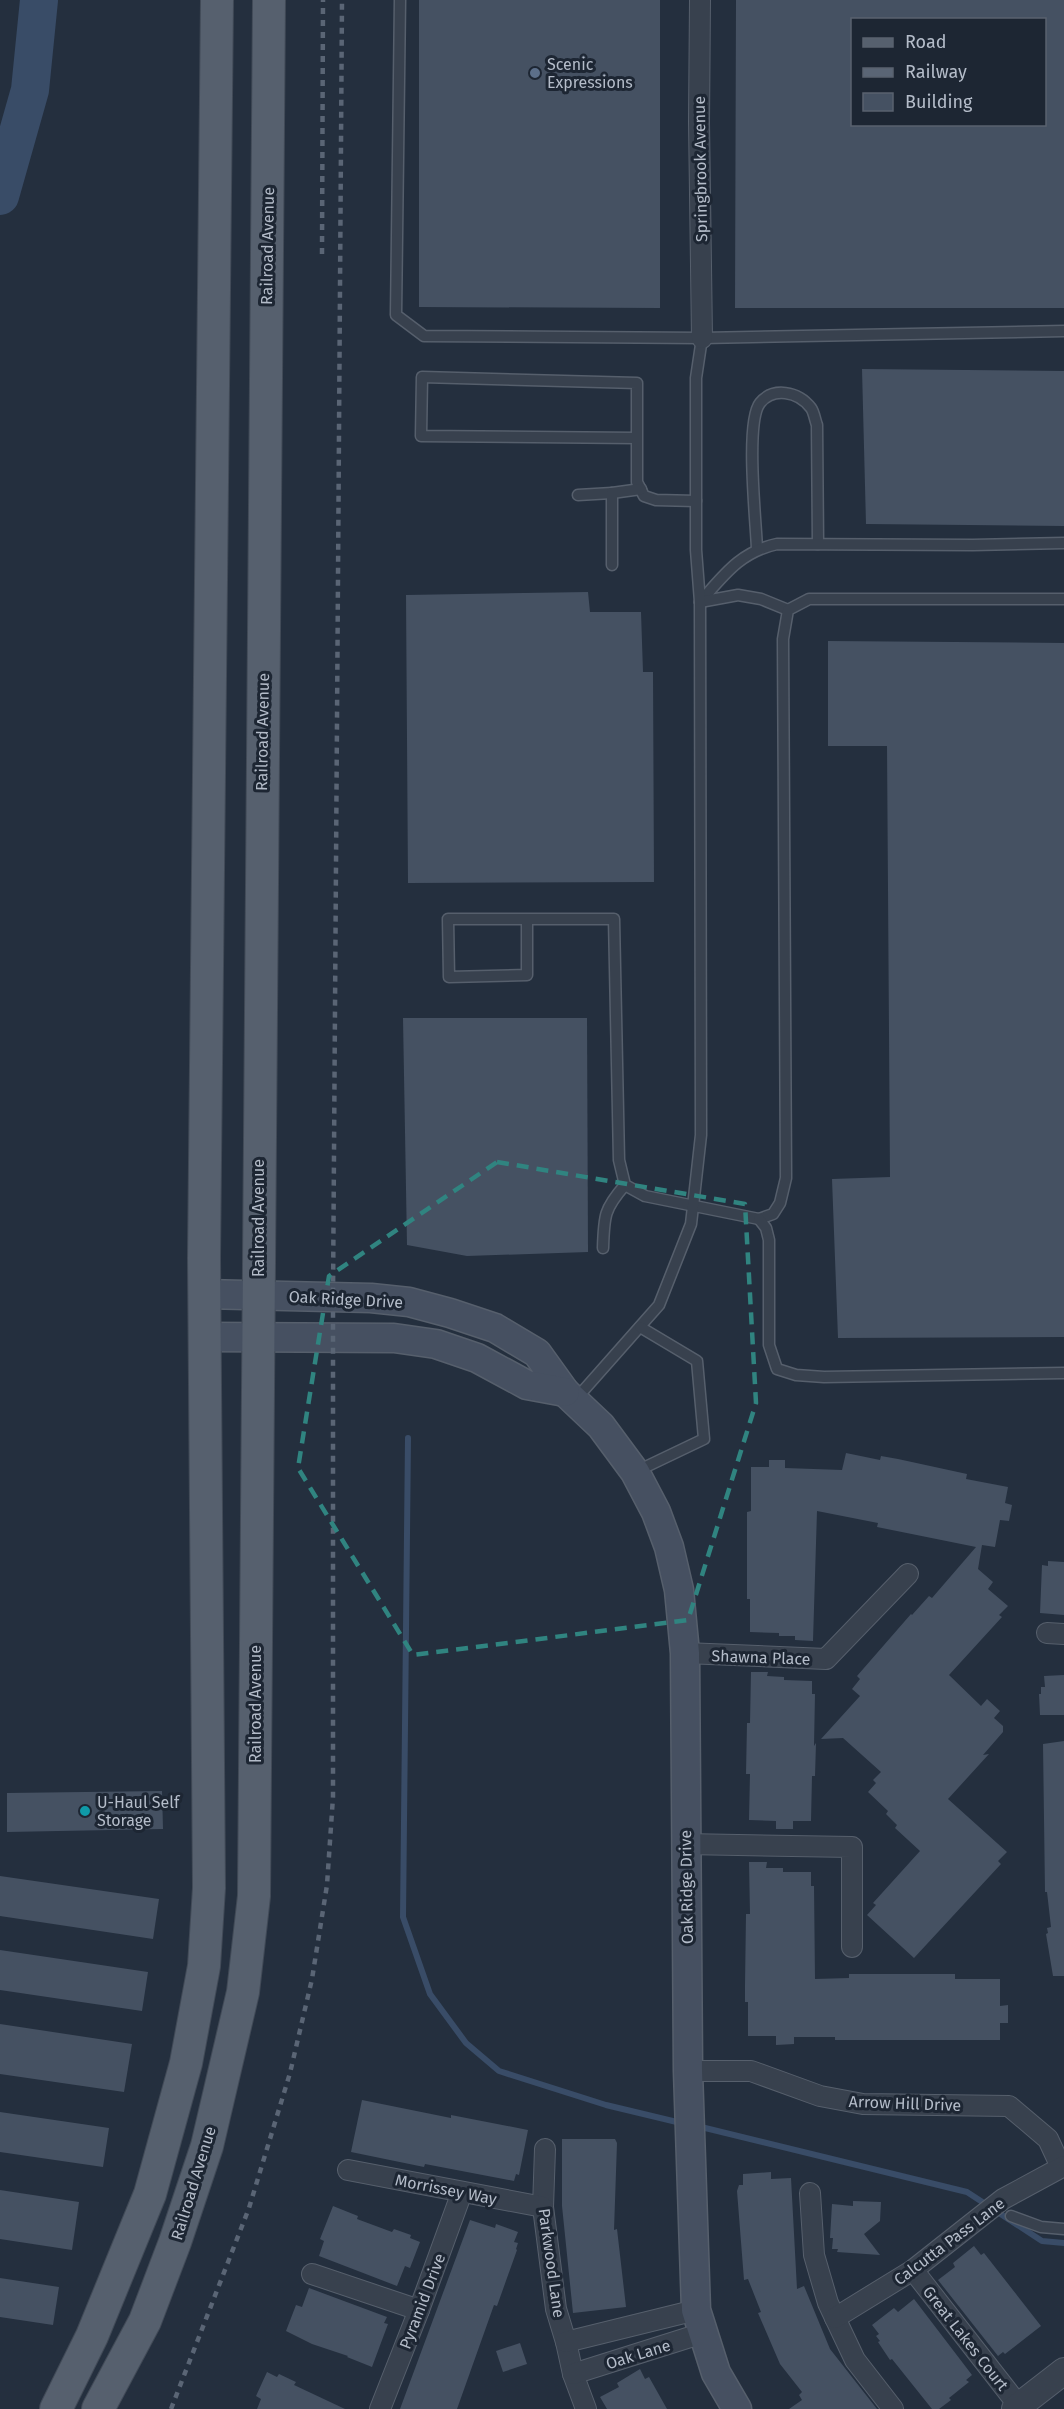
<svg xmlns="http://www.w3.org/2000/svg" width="1064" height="2409" font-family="'Fira Sans',sans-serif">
  <rect width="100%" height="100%" fill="#242f3e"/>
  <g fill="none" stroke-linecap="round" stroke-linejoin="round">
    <g stroke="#394c67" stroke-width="6">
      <path d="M408 1438 403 1917 430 1994 466 2043 499 2071 606 2105 681 2123"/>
      <path d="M697 2126 967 2192 1042 2241 1064 2243"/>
    </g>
    <path stroke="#394c67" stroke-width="38" d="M0 196 30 90 39 0"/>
  </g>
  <g fill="#455162" fill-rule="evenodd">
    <path d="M419 0H660V308L419 307Z"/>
    <path d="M736 0H1064V308H735ZM852 20H1044V124H852Z"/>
    <path d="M862 369 1064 371V526L866 524Z"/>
    <path d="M588 592 590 612H641L643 672H653L654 882 408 883 406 595Z"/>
    <path d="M828 641 1064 643V1337L838 1338 832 1179 890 1177 887 746H828Z"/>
    <path d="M403 1018H587L588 1252 467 1256 407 1245Z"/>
    <path d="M846 1453 880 1460 881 1456 898 1459 967 1474 966 1479 1008 1487 1005 1503 1012 1505 1009 1521 1000 1520 995 1547 982 1545 978 1569 993 1582 988 1589 1008 1606 999 1615 1002 1617 949 1675 981 1706 987 1699 1000 1711 994 1718 1003 1726V1732L983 1755 989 1754 948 1799 1007 1852 998 1861 1001 1864 914 1958 867 1915 876 1905 873 1903 920 1851 895 1828 897 1825 886 1814 888 1811 868 1792 876 1783 873 1780 881 1772 843 1738 821 1739 860 1696 852 1689 860 1679 857 1676 911 1614 912 1615 929 1596 932 1598 976 1547 877 1527 878 1523 817 1511 813 1641 795 1640V1636H779V1633L750 1632V1599H747V1512L751 1511V1467H769V1460H785V1468L842 1470Z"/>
    <path d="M1048 1561 1064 1562V1615L1040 1613 1042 1565 1048 1566Z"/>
    <path d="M751 1672H768L767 1676 784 1677V1680L812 1681V1694H815L814 1746 816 1743 815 1776H812L811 1821H793V1829H776V1821L749 1820 750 1774H746L747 1723H750Z"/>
    <path d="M1064 1675V1715H1040L1039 1694H1041V1687H1045L1044 1676Z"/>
    <path d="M1064 1741V1976H1053L1046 1934 1048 1933 1047 1928 1051 1927 1047 1892H1045L1043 1744Z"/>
    <path d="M162 1791 163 1829 7 1832V1793Z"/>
    <path d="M749 1862H767L766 1868H783V1872H811V1886H814L815 1979 849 1978V1974H955V1979H1000V2006L1008 2005V2023H1000V2040H835V2037H794V2044L776 2045V2036H748V2002H745V1985L746 1914H750Z"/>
    <path d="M0 1876 159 1899 153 1939 0 1916Z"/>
    <path d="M0 1950 148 1972 142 2011 0 1990Z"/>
    <path d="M0 2024 132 2044 124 2092 0 2074Z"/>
    <path d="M362 2100 451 2118V2115L528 2130 519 2175 516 2174 514 2181 425 2164 424 2167 351 2152Z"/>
    <path d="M0 2112 109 2128 103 2167 0 2152Z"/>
    <path d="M562 2139H615L617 2143 614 2230 617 2229 626 2307 573 2313 562 2206Z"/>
    <path d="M771 2172V2179L791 2178 797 2289 804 2286 830 2349 877 2409H789L802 2400 799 2395 802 2392 780 2364 758 2313 761 2312 748 2279 744 2280 737 2191 739 2185H743V2174Z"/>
    <path d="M0 2190 79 2202 72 2250 0 2239Z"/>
    <path d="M853 2201 881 2202 880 2221 864 2234 880 2255 837 2252 838 2249H832L833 2238H830L832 2204 853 2206Z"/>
    <path d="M333 2206 358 2216 357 2219 392 2232 394 2229 411 2235 410 2238 420 2242 410 2268 405 2266 397 2286 319 2256 324 2241 320 2239Z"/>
    <path d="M470 2220 495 2228 496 2224 518 2232 514 2242 518 2243 516 2249 517 2250 497 2306 494 2305 457 2409H400Z"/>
    <path d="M974 2246 981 2255 984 2253 1041 2326 1005 2354 1003 2352 998 2356 938 2280 955 2267 953 2263Z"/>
    <path d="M0 2278 59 2287 53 2325 0 2317Z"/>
    <path d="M309 2288 387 2317 384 2323 388 2324 372 2367 347 2357 348 2356 312 2344 286 2331 296 2305 302 2307Z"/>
    <path d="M914 2299 972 2375 966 2380 969 2382 949 2398 951 2400 939 2409H932L892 2359 890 2360 878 2342 880 2341 876 2336 879 2334 872 2325 894 2308 898 2312Z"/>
    <path d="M520 2343 527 2364 503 2372 496 2351Z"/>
    <path d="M640 2369 645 2379 649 2377 667 2409H607L600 2397 619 2387 617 2383Z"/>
    <path d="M267 2372 277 2377 279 2374 296 2382 294 2385 345 2409H257L261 2399 256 2396Z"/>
  </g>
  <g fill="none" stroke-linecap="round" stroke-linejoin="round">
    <g stroke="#565f6c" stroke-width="13">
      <g id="service">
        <path d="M400 0 396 315 424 336 702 338 1064 331"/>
        <path d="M636 438 421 436 422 377 637 383V482L644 496 656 500 696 501"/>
        <path d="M578 495 612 493"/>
        <path d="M757 549C756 521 745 422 760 403 773 387 798 391 811 408 814 412 815 420 817 425L818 544"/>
        <path d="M612 565V493L641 489"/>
        <path d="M700 602C724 575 740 552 777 544L973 545 1064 543"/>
        <path d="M700 602 738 595 761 599 788 610"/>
        <path d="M527 919V975L449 977 448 919H614L619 1160 625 1185 645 1196 759 1219 773 1214 780 1203 786 1178 783 639 788 610 809 599H1064"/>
        <path d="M759 1219 766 1228 769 1240V1345L777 1369 796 1375 824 1377 1064 1373"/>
        <path d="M603 1248C604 1216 604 1209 625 1185"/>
        <path d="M575 1400 659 1305 691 1224 701 1135 700 602 696 550V378L702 338"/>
        <path d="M635 1472 704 1439 697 1361 640 1327"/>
        <path d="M1011 2216 1041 2227 1064 2229"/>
      </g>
    </g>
    <g stroke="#565f6c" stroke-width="22">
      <g id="minor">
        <path d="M700 0 699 122 702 338"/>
        <path d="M1047 1633 1064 1634"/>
        <path d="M685 1653 826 1659 908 1574"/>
        <path d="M685 1844 852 1847V1947"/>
        <path d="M688 2071H751L820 2096 863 2104 1009 2106 1048 2139 1061 2167"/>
        <path d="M545 2149 543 2207 556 2309 566 2342 573 2374 586 2409"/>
        <path d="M348 2170 543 2207"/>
        <path d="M810 2193 814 2255 828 2303 855 2360 893 2409"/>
        <path d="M913 2270 1019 2406"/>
        <path d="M312 2274 419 2310"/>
        <path d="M835 2318 913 2270 1003 2199 1064 2166"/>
        <path d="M566 2342 696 2310"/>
        <path d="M573 2374 703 2333"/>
        <path d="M380 2409 419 2310 462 2192"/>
      </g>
    </g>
    <g stroke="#565f6c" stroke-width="28">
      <path id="tertiary" d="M1015 2409 1064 2371"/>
    </g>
    <g stroke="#565f6c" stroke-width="31">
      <g id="secondary">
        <path d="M204 1294 371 1298 409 1302 450 1313 495 1328 537 1353 565 1392 601 1426 635 1472 656 1512 669 1547 679 1590 685 1653 688 2071 696 2310 716 2373 737 2409"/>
        <path d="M204 1337 394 1338 436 1344 477 1358 527 1385 565 1392"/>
      </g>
    </g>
    <g stroke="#414a57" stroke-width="34">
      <g id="primary">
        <path d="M56 2409 92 2336 150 2194 186 2063 204 1966 209 1888 204 1258 217 0"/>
        <path d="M98 2409 145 2321 175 2242 207 2146 243 1992 254 1896 269 0"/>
      </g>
    </g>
    <use href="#service" stroke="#38414e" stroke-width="10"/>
    <use href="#minor" stroke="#38414e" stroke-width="20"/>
    <use href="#tertiary" stroke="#38414e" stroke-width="26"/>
    <use href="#secondary" stroke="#465061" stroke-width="28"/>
    <use href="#primary" stroke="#56606e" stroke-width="32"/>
    <g stroke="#5a6575" stroke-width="4.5" stroke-dasharray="6 6" stroke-linecap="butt">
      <path d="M322 254 323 0"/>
      <path d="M171 2409 249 2208 290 2073 312 1979 327 1885 333 1797V1297L342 0"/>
    </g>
  </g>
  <path fill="none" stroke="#308480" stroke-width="4.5" stroke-dasharray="12 8" stroke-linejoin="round" d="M497 1162 745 1204 756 1403 688 1620 413 1655 298 1468 329 1276Z"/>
  <circle fill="#5c6f8a" stroke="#1d2633" stroke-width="2" cx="535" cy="73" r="6"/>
  <circle fill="#0f9aa8" stroke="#1d2633" stroke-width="2" cx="85" cy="1811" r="6"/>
  <g text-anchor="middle" stroke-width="6" stroke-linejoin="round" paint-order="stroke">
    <g font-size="16" fill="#b4bcc9" stroke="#1d2633" text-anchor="start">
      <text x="547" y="70">Scenic<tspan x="547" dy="18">Expressions</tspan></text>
      <text x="97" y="1808">U-Haul Self<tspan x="97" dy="18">Storage</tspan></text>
    </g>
    <g font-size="16" fill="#b4bcc9" stroke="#1d2633">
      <text transform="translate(700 169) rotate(-91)" y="6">Springbrook Avenue</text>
      <text transform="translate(267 246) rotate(-89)" y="6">Railroad Avenue</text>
      <text transform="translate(262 732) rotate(-89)" y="6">Railroad Avenue</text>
      <text transform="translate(258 1218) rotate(-90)" y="6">Railroad Avenue</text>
      <text transform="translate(346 1299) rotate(3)" y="6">Oak Ridge Drive</text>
      <text transform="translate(761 1657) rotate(2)" y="6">Shawna Place</text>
      <text transform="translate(255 1704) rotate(-90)" y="6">Railroad Avenue</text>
      <text transform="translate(686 1887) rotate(-91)" y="6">Oak Ridge Drive</text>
      <text transform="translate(905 2103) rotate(2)" y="6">Arrow Hill Drive</text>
      <text transform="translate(193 2183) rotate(-73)" y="6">Railroad Avenue</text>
      <text transform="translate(446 2189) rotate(11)" y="6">Morrissey Way</text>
      <text transform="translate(949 2241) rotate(-37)" y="6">Calcutta Pass Lane</text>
      <text transform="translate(552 2263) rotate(82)" y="6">Parkwood Lane</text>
      <text transform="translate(422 2301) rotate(-69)" y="6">Pyramid Drive</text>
      <text transform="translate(966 2338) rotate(52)" y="6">Great Lakes Court</text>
      <text transform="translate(638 2354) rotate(-17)" y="6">Oak Lane</text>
    </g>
  </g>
  <rect x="851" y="18" width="195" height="108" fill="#1d2633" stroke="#59626f" stroke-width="1.5"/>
  <rect x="863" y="38" width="30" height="9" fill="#56606e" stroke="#59626f" stroke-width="1.5"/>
  <text x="905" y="48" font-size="18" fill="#b4bcc9">Road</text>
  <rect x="863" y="68" width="30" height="9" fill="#5a6575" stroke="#59626f" stroke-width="1.5"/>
  <text x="905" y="78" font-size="18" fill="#b4bcc9">Railway</text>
  <rect x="863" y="93" width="30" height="18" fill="#455162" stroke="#59626f" stroke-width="1.5"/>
  <text x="905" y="108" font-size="18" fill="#b4bcc9">Building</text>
</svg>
